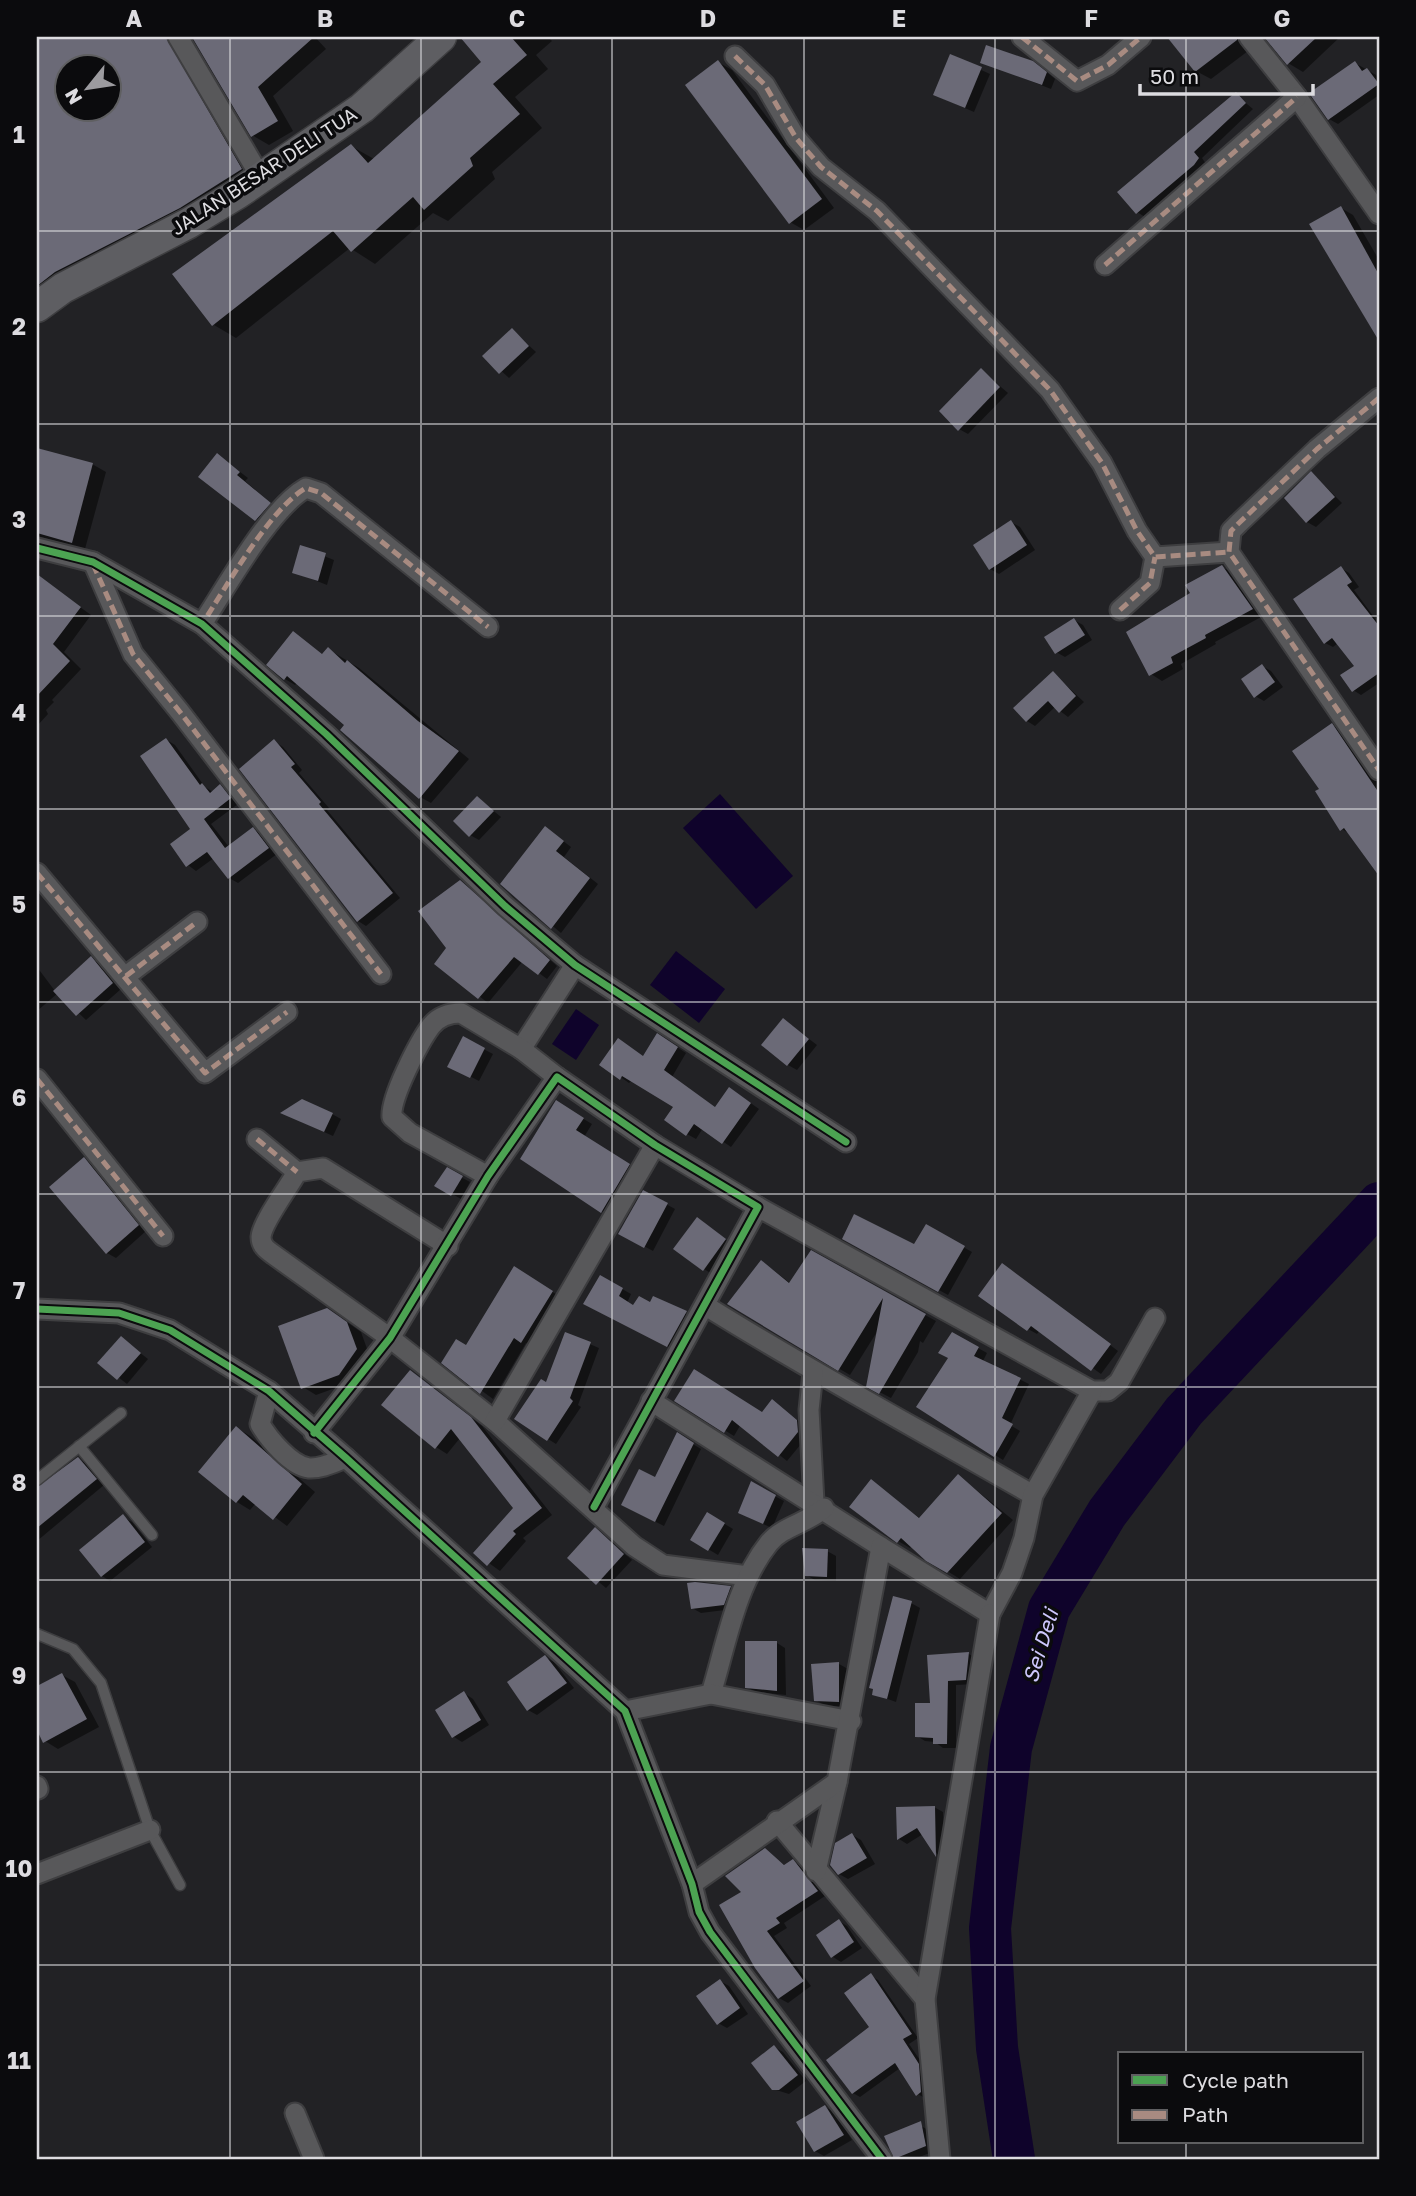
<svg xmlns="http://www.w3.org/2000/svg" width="1416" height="2196" font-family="'Golos Text',sans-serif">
  <rect width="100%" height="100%" fill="#222225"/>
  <g fill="#0f032b">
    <path d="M720 794 793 876 756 909 683 828Z"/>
    <path d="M676 951 725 989 699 1023 650 985Z"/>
    <path d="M576 1009 599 1025 576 1060 552 1044Z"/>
  </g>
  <g fill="#0007" fill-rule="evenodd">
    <path d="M37 37H177L258 180 37 304ZM66 66H108V108H66Z"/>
    <path d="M197 37H315L326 49 273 96 293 131 269 145 252 135 195 38Z"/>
    <path d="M469 37H548L552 41 536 55 548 69 515 97 542 128 492 172 495 179 448 221 433 213 375 264 350 248 236 338 214 325 351 146 374 159 484 62 465 40Z"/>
    <path d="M1170 37H1255L1252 48 1211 79 1196 71Z"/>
    <path d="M1266 37H1340L1303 72 1288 63Z"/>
    <path d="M951 56 990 74 974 112 944 99Z"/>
    <path d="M718 62 732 70 834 208 804 230 790 222Z"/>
    <path d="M982 62 1042 68 1055 79 1051 89Z"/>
    <path d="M1355 63 1376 75 1379 80V95L1338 124 1329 119Z"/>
    <path d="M1236 95 1253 109 1202 158 1206 164 1145 217 1137 212Z"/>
    <path d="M1341 208 1353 215 1379 260V338L1311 225Z"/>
    <path d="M512 330 536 352 509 378 485 356Z"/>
    <path d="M981 370 1008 393 968 434 959 429Z"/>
    <path d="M37 450 92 464 106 472 85 549 37 536Z"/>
    <path d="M218 455 248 478 245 481 278 509 265 525 200 476Z"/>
    <path d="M1312 473 1342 503 1316 527 1307 522Z"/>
    <path d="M1011 522 1020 527 1035 550 999 574 990 569Z"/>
    <path d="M301 547 334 560 327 585 294 572Z"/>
    <path d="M1222 567 1233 573 1263 616 1215 642 1216 644 1181 664 1183 669 1162 681 1151 674 1192 593Z"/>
    <path d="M1341 568 1349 573 1359 587 1354 590 1379 624V683L1361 695 1353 690 1357 666 1338 643 1333 647 1325 643Z"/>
    <path d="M40 578 91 615 64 652 81 669 52 700 54 702 46 710 48 714 37 726V582Z"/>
    <path d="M1074 620 1083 625 1092 640 1065 657 1056 652Z"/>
    <path d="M294 634 323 655 328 649 359 668 469 759 431 803 420 797 347 725 297 683 295 685 285 679Z"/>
    <path d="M1262 666 1271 671 1283 687 1264 701 1255 696Z"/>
    <path d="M1053 673 1084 702 1068 717 1055 707 1035 726 1027 721Z"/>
    <path d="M1332 725 1341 731 1379 783V872L1351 835 1342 829 1321 789Z"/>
    <path d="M167 740 175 745 205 787 213 792 220 786 238 804 211 824 229 847 253 829 262 834 277 854 238 883 229 878 214 858 196 871 188 865 192 829Z"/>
    <path d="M274 741 283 747 302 770 299 773 329 808 327 810 400 898 366 926 358 921Z"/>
    <path d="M478 798 501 817 479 840 470 835Z"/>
    <path d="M554 834 571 847 564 857 598 884 561 933 503 884Z"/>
    <path d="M460 882 557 966 547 979 523 961 488 1003 437 963 448 948Z"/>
    <path d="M91 959 100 964 121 989 86 1020 58 993 37 1011V967L55 991Z"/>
    <path d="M784 1020 817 1045 797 1070 788 1065Z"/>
    <path d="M464 1039 493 1054 479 1081 450 1066Z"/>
    <path d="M666 1040 686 1053 672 1077 716 1108 738 1094 759 1109 731 1147 703 1128 696 1139 687 1134 666 1119 675 1106 632 1080 629 1083 602 1064 644 1058Z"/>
    <path d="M557 1103 592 1124 584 1137 637 1170 611 1217 522 1159Z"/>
    <path d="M332 1114 341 1119 333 1136 291 1117Z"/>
    <path d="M84 1159 93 1164 146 1231 116 1258 107 1253Z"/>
    <path d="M448 1170 470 1182 461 1199 437 1185Z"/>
    <path d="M644 1192 675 1209 653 1251 620 1233Z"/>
    <path d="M706 1225 733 1245 712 1274 704 1269Z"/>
    <path d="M926 1226 972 1252 948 1295 844 1238 915 1247Z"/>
    <path d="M811 1252 936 1321 923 1343 920 1341 918 1352 891 1398 868 1386 880 1327 850 1375 729 1304 772 1269 790 1283Z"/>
    <path d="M515 1269 564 1299 534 1348 526 1343 493 1399 444 1363 467 1347Z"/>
    <path d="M1011 1270 1118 1351 1101 1374 1040 1330 1037 1334 1028 1329Z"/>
    <path d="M601 1277 631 1294 627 1303 633 1307 650 1305 653 1298 695 1318 677 1351 594 1309Z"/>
    <path d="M341 1318 361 1332 370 1357 352 1382 316 1395 303 1387Z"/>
    <path d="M566 1334 599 1348 578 1405 581 1407 556 1444 548 1439 547 1384Z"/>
    <path d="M953 1334 987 1353 983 1361 1029 1384 1010 1425 1020 1431 1003 1460 995 1455 950 1358Z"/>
    <path d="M121 1338 148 1359 127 1384 100 1363Z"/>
    <path d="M411 1372 482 1426 552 1515 523 1538 526 1541 500 1571 475 1553 515 1508 460 1438 447 1454 436 1447Z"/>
    <path d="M676 1400 762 1414 781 1407 806 1427V1438L787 1461 741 1424 734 1436Z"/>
    <path d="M237 1428 250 1436 315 1492 287 1526 256 1503 250 1510 237 1502Z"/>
    <path d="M678 1435 701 1449 664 1526 632 1510 656 1480Z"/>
    <path d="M78 1459 87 1464 104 1485 37 1541V1489Z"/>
    <path d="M959 1476 1013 1520 960 1579 928 1559 912 1545 910 1548 898 1541 871 1482 921 1519Z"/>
    <path d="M752 1484 784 1501 772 1528 748 1517Z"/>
    <path d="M708 1514 733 1529 718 1555 693 1540Z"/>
    <path d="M123 1517 132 1522 152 1547 110 1581 102 1576Z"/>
    <path d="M595 1530 632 1560 606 1588 570 1558Z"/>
    <path d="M827 1551 836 1556V1581L815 1580 806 1575Z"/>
    <path d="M689 1585 730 1588 739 1593 733 1609 701 1613 692 1608Z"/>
    <path d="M911 1603 920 1608 896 1702 874 1694Z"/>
    <path d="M777 1643 785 1648 786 1695 756 1692 747 1687Z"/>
    <path d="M969 1654 977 1659 975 1684 956 1685V1748H943L935 1742 925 1741 917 1736 932 1704 929 1656Z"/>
    <path d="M545 1657 554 1662 574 1688 537 1715 528 1710Z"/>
    <path d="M839 1664 848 1669V1706H825L816 1700Z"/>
    <path d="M62 1675 75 1682 99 1727 58 1749 45 1741 37 1726V1688Z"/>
    <path d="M464 1693 473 1699 489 1725 462 1742 454 1737Z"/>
    <path d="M934 1807 943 1812 945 1859 938 1855 923 1834 907 1844 899 1839 898 1808Z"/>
    <path d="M852 1835 861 1840 875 1864 848 1879 839 1874Z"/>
    <path d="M765 1850 786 1866 793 1861 801 1866 825 1896 784 1923 787 1928 774 1936 811 1986 788 2003 779 1998 757 1967 744 1893Z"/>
    <path d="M839 1921 847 1926 862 1948 841 1962 833 1957Z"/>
    <path d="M871 1976 878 1980 918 2038 909 2044 926 2069 928 2094 923 2097 916 2093 900 2068 860 2097 853 2093 871 2028Z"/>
    <path d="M720 1981 729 1986 748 2014 727 2028 718 2023Z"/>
    <path d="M774 2047 783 2052 806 2081 789 2094 773 2089Z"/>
    <path d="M825 2107 834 2112 852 2140 824 2156 815 2151Z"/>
    <path d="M923 2127 931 2132 935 2151 914 2159 895 2158 891 2148Z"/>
  </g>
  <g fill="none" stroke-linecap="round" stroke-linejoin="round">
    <path stroke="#0f032b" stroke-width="42" d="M1014 2159 997 2048 990 1928 1011 1748 1049 1609 1107 1513 1184 1411 1379 1203"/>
  </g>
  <g fill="#6b6a77" fill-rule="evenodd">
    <path d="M37 37H166L242 169 180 208 55 272 37 286ZM66 66H108V108H66Z"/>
    <path d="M192 37H314L258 87 278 121 251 137Z"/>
    <path d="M460 37H511L527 55 493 84 520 114 470 158 473 166 424 210 413 197 351 252 333 231 212 326 172 274 351 144 368 163 481 62Z"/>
    <path d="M1167 37H1237V40L1195 72Z"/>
    <path d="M1264 37H1317L1287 65Z"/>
    <path d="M986 45 1033 61 1047 72 1042 85 980 63Z"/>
    <path d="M950 54 982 67 965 108 933 95Z"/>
    <path d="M718 60 822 199 789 224 685 85Z"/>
    <path d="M1355 61 1362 71 1367 68 1379 84 1328 120 1309 93Z"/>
    <path d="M1236 92 1246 103 1194 152 1199 158 1194 165 1136 214 1117 192Z"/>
    <path d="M1341 206 1379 275V341L1309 224Z"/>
    <path d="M512 328 529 346 499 374 482 356Z"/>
    <path d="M981 368 1000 387 958 431 939 411Z"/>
    <path d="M37 448 93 463 72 543 37 533Z"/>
    <path d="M217 453 240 472 237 475 271 503 255 521 198 477Z"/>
    <path d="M1311 471 1335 497 1306 523 1284 498Z"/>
    <path d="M1011 520 1027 545 989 570 973 545Z"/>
    <path d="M300 545 326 553 318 581 292 573Z"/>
    <path d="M1222 565 1253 609 1205 635 1206 638 1171 657 1173 663 1149 676 1126 632 1190 593 1185 585Z"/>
    <path d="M1341 566 1352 582 1347 585 1379 626V673L1352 692 1340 675 1354 666 1332 638 1324 644 1293 599Z"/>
    <path d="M37 574 81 607 53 644 70 661 37 696Z"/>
    <path d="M1074 618 1085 635 1055 654 1044 637Z"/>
    <path d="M293 631 322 654 328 647 345 663 347 660 418 721 459 751 419 799 340 730 344 725 287 676 284 680 266 665Z"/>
    <path d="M1262 664 1275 682 1254 698 1241 679Z"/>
    <path d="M1053 671 1076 696 1059 713 1048 701 1026 722 1013 708Z"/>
    <path d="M1332 723 1379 793V876L1344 828 1340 831 1315 791 1319 789 1292 751Z"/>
    <path d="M166 738 200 785 202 783 210 793 220 784 231 798 204 819 225 848 253 827 269 848 228 879 207 852 186 867 170 844 190 829 140 756Z"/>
    <path d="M274 739 295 764 291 767 321 802 319 804 393 893 357 922 239 769Z"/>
    <path d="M477 796 494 811 469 837 453 821Z"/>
    <path d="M545 826 564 841 556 851 590 878 551 929 500 884Z"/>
    <path d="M460 880 550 960 538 975 514 957 478 999 434 964 446 948 418 911Z"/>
    <path d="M91 956 113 983 76 1016 53 991Z"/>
    <path d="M783 1018 809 1039 787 1066 761 1045Z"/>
    <path d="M657 1033 678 1047 664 1070 715 1107 729 1087 751 1103 722 1144 694 1124 686 1136 664 1120 673 1107 622 1076 620 1080 599 1065 618 1038 643 1056Z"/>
    <path d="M463 1036 485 1048 470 1078 447 1067Z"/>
    <path d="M302 1099 333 1113 324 1132 280 1113Z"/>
    <path d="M556 1100 584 1118 576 1130 630 1164 601 1213 520 1159Z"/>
    <path d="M84 1157 139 1225 106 1254 49 1187Z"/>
    <path d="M447 1167 463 1176 451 1196 434 1186Z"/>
    <path d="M643 1190 668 1203 644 1248 618 1234Z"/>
    <path d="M854 1214 914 1244 926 1224 965 1246 938 1292 842 1239Z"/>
    <path d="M697 1217 726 1239 703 1271 673 1249Z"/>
    <path d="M811 1250 926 1314 879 1394 866 1387 883 1298 838 1371 727 1304 761 1260 789 1283Z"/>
    <path d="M1002 1263 1111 1344 1091 1371 1031 1326 1027 1331 978 1296Z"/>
    <path d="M514 1266 553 1291 521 1343 514 1338 480 1394 441 1363 456 1339 466 1345Z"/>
    <path d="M600 1275 623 1288 619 1296 633 1305 639 1296 650 1302 653 1296 687 1311 667 1347 583 1304Z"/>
    <path d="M327 1308 347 1322 357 1349 339 1375 301 1389 278 1326Z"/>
    <path d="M565 1332 591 1342 570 1398 573 1401 547 1441 514 1419 541 1379 546 1382Z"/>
    <path d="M952 1332 979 1347 974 1356 1021 1378 1002 1418 1013 1424 994 1457 916 1407 948 1358 938 1353Z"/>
    <path d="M121 1336 141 1353 117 1380 97 1363Z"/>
    <path d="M694 1369 762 1412 772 1399 797 1420 798 1432 778 1457 732 1420 724 1433 674 1401Z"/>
    <path d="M410 1370 471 1417 542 1508 513 1531 516 1534 487 1566 473 1553 513 1508 451 1429 435 1449 381 1405Z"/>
    <path d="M236 1426 302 1484 273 1520 243 1495 236 1503 198 1472Z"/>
    <path d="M677 1432 694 1443 655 1522 621 1505 639 1469 655 1477Z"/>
    <path d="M78 1457 97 1479 37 1528V1487Z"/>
    <path d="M958 1474 1002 1513 947 1573 926 1561 901 1538 897 1543 849 1507 871 1479 919 1518Z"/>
    <path d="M751 1481 776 1495 763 1524 738 1513Z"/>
    <path d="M707 1512 725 1523 708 1551 690 1540Z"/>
    <path d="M123 1514 145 1542 101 1577 79 1550Z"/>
    <path d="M595 1527 624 1554 596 1585 567 1558Z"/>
    <path d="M802 1548 828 1549 827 1577 805 1576Z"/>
    <path d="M695 1582 731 1586 724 1605 691 1609 687 1583Z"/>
    <path d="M893 1596 912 1601 887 1699 872 1695 873 1689 869 1688Z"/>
    <path d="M745 1641H777V1691L745 1688Z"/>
    <path d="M969 1652 966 1680 948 1681 947 1744H933V1738L915 1737V1703H930L927 1655Z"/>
    <path d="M545 1655 567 1683 527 1711 507 1682Z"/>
    <path d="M839 1662V1702L814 1701 811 1664Z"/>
    <path d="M62 1673 87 1719 43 1743 37 1730V1686Z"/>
    <path d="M464 1691 481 1720 452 1738 435 1710Z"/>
    <path d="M935 1806 936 1857 917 1828 897 1840 896 1807Z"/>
    <path d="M852 1833 867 1858 838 1875 830 1865 835 1843Z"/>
    <path d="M765 1848 784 1865 793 1859 818 1891 776 1918 780 1923 767 1931 804 1981 778 1999 755 1968 719 1905 741 1892 725 1876Z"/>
    <path d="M839 1919 854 1942 831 1958 816 1935Z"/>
    <path d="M871 1973 912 2034 903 2039 919 2064 921 2092 916 2096 895 2063 852 2094 826 2060 869 2027 844 1993Z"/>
    <path d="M720 1979 740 2008 717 2025 696 1996Z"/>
    <path d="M774 2045 798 2075 779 2090H772L751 2063Z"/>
    <path d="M825 2105 844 2135 814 2152 796 2122Z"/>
    <path d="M921 2121 926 2146 894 2159 884 2136Z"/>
  </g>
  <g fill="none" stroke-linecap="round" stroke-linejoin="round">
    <g stroke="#3e3e40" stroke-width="13">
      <g id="lane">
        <path d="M79 1446 152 1535"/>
        <path d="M37 1480 121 1413"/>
        <path d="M37 1634 73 1649 101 1683 150 1830 180 1885"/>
      </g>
    </g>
    <g stroke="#3e3e40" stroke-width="23">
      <g id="street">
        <path d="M178 37 260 176"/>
        <path d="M1022 37 1077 81 1108 65 1141 37"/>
        <path d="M1249 37 1297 97 1379 214"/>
        <path d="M735 56 765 85 796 138 821 167 877 211 1050 390 1102 463 1137 531 1155 557 1229 552"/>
        <path d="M1105 265 1297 97"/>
        <path d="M1379 398 1317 449 1239 523 1231 531 1229 552 1379 770"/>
        <path d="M37 548 93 562 202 624 326 734 505 906 575 965 846 1142"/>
        <path d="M93 562 133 654 180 712 381 974"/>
        <path d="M1120 610 1150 583 1155 557"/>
        <path d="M202 624C226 588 270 508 306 488L321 493 488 627"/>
        <path d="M37 873 205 1073 287 1012"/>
        <path d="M126 976 197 922"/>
        <path d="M521 1049 575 965"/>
        <path d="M37 1079 163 1236"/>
        <path d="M257 1139 297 1172"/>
        <path d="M488 1176 410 1133 392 1117C390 1098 419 1042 431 1026 439 1016 449 1013 461 1013L521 1049 557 1077"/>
        <path d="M758 1207 1092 1391H1108L1119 1382 1155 1318"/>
        <path d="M448 1246 323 1168 297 1172C289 1187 262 1222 261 1237 261 1246 267 1250 274 1255L390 1338 495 1421 634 1546 663 1565 748 1576"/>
        <path d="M706 1306C813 1373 924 1432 1033 1495"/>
        <path d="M37 1309 119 1313 170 1330 269 1391 346 1458 625 1711 692 1884 699 1912 710 1932 882 2159"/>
        <path d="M813 1372 809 1410 814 1502"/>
        <path d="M269 1391 260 1424C268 1438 291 1466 309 1468 321 1469 335 1462 346 1458"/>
        <path d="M651 1401 881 1547"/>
        <path d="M495 1421 655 1145"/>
        <path d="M314 1433 390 1338 488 1176 557 1077 655 1145 758 1207 594 1507"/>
        <path d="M711 1694C726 1645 736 1584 769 1543 783 1526 808 1523 824 1508"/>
        <path d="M625 1711 711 1694 851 1721"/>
        <path d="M37 1786 38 1789"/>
        <path d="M777 1821 925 1999"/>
        <path d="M816 1871 837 1782"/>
        <path d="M37 1874 150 1830"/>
        <path d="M692 1884 837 1782 881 1547 990 1614 1012 1573 1024 1538 1033 1495 1092 1391"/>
        <path d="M295 2113 314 2159"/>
        <path d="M940 2159 925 1999 990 1614"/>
      </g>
    </g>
    <g stroke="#3e3e40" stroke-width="33">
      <path id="primary" d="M37 307 63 288 189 223 237 194 362 108 441 37"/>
    </g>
    <use href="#lane" stroke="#58585a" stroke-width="10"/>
    <use href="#street" stroke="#58585a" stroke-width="19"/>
    <use href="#primary" stroke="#5e5e62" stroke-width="30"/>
    <g stroke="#a88b81" stroke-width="5" stroke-dasharray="10 5" stroke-linecap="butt">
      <path d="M1022 37 1077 81 1108 65 1141 37"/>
      <path d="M735 56 765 85 796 138 821 167 877 211 1050 390 1102 463 1137 531 1155 557 1229 552"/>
      <path d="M1105 265 1297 97"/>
      <path d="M1379 398 1317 449 1239 523 1231 531 1229 552 1379 770"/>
      <path d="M93 564 133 654 180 712 381 974"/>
      <path d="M1120 610 1150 583 1155 557"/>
      <path d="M206 627 202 624C226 588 270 508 306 488L321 493 488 627"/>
      <path d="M37 873 205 1073 287 1012"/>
      <path d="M126 976 197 922"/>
      <path d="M37 1079 163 1236"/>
      <path d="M257 1139 297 1172"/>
    </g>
    <g stroke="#0b0b0d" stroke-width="11">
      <g id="cycleway">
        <path d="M37 548 93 562 202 624 326 734 505 906 575 965 846 1142"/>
        <path d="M37 1309 119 1313 170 1330 269 1391 346 1458 625 1711 692 1884 699 1912 710 1932 882 2159"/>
        <path d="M314 1433 390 1338 488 1176 557 1077 655 1145 758 1207 594 1507"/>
      </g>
    </g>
    <use href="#cycleway" stroke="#4ca352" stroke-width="7"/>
  </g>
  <path fill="none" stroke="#dddce0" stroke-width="2" stroke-opacity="0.55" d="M230 37V2159M421 37V2159M612 37V2159M804 37V2159M995 37V2159M1186 37V2054M37 231H1379M37 424H1379M37 616H1379M37 809H1379M37 1002H1379M37 1194H1379M37 1387H1379M37 1580H1379M37 1772H1379M37 1965H1379M1186 2142V2159"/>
  <g text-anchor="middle" stroke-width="7" stroke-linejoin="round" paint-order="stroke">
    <g font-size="19" fill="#dddce0" stroke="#0b0b0d">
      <text transform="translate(264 171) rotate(-33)" y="7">JALAN BESAR DELI TUA</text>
    </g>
    <g font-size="21" font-style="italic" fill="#cdc7fc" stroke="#0b0b0d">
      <text transform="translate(1041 1646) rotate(-73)" y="7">Sei Deli</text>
    </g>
  </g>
  <rect width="1416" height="2196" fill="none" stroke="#0b0b0d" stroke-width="77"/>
  <rect x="1118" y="2052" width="245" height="91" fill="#0b0b0d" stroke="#5f5f61" stroke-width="2"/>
  <rect x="1132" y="2075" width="35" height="10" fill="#4ca352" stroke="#5f5f61" stroke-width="2"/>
  <text x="1182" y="2088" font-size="21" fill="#dddce0">Cycle path</text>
  <rect x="1132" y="2110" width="35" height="10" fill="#a88b81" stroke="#5f5f61" stroke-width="2"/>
  <text x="1182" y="2122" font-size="21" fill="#dddce0">Path</text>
  <g transform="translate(88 88) rotate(240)"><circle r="33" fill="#0b0b0d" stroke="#5f5f61" stroke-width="2"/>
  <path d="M0-5L12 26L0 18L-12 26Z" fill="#9c9b9f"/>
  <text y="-10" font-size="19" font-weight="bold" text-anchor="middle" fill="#dddce0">N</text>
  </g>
  <path d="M1140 84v10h173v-10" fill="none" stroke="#dddce0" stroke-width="3.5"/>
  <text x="1150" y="84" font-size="21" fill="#dddce0" stroke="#0b0b0d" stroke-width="5" paint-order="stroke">50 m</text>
  <rect x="38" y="38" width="1340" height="2120" fill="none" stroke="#dddce0" stroke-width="2.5"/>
  <g font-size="23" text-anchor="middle" font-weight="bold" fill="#dddce0">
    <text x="134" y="27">A</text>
    <text x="325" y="27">B</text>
    <text x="517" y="27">C</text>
    <text x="708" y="27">D</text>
    <text x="899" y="27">E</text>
    <text x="1091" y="27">F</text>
    <text x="1282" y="27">G</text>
    <text x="19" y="143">1</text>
    <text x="19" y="335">2</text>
    <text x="19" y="528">3</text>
    <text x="19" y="721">4</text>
    <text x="19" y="913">5</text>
    <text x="19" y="1106">6</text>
    <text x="19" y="1299">7</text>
    <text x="19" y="1491">8</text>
    <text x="19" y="1684">9</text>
    <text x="19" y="1877">10</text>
    <text x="19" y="2069">11</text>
  </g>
</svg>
